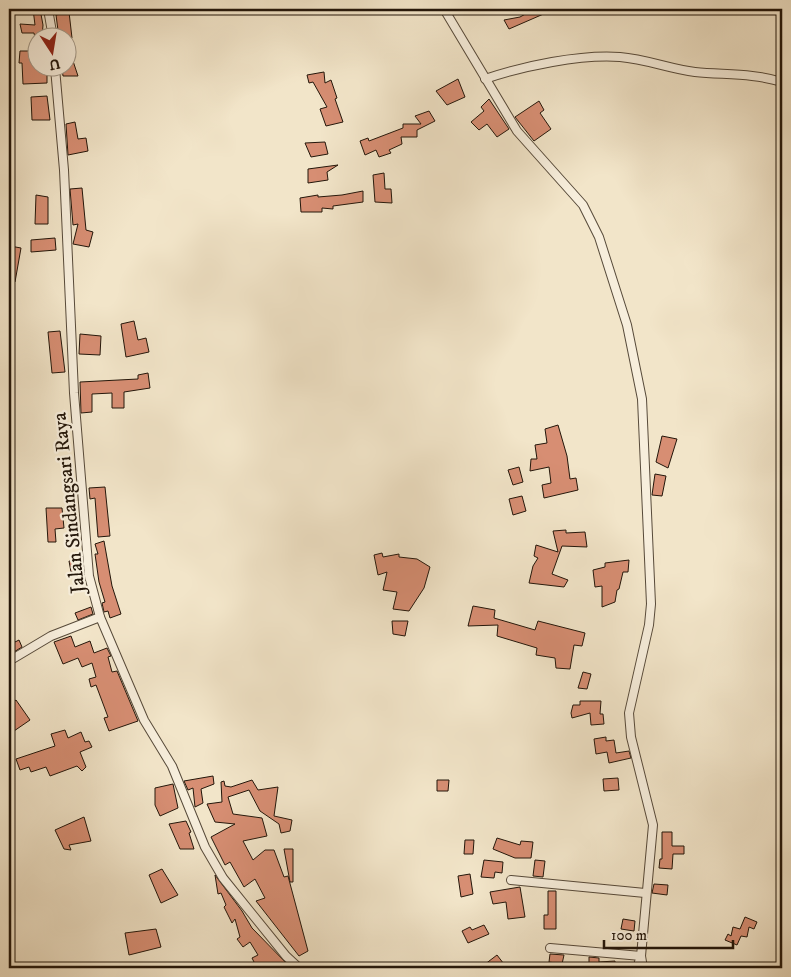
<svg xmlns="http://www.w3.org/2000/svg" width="791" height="977" font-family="'IM FELL DW Pica',serif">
  <rect width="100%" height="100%" fill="#f2e5c9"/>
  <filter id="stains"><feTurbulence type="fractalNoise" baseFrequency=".004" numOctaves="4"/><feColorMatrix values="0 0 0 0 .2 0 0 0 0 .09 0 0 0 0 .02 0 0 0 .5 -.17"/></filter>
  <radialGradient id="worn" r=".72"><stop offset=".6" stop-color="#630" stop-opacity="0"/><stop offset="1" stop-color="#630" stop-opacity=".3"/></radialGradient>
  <g fill="#d78e73" stroke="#23160a">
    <path d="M33 9H40L43 25 42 38H35L34 33H22L20 24 35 25Z"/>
    <path d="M531 9H555L509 29 504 20 520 17 531 11Z"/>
    <path d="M69 12 72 38H59L56 15Z"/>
    <path d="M68 49H69L78 76H63L62 68H68Z"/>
    <path d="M20 51H38V68L47 69V83L23 84 22 63H19Z"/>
    <path d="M324 72 325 83 331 80 337 98 335 99 343 122 326 126 320 109 327 107 313 82 309 83 307 75Z"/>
    <path d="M458 79 465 97 447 105 436 91Z"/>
    <path d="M47 96 50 120H32L31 97Z"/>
    <path d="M489 99 509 129 497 137 487 124 479 130 471 122 484 111 481 107Z"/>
    <path d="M539 101 544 110 540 113 551 129 534 141 515 117Z"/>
    <path d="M429 111 435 121 417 130V137H401L402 144 389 150 391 153 379 157 376 150 365 155 360 141 368 138 369 141 403 128V124H421L415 116Z"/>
    <path d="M75 122 78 139 86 138 88 151 68 155 66 124Z"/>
    <path d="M325 142 328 154 311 157 305 143Z"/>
    <path d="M338 165 327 172 328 180 308 183V169Z"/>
    <path d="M384 173 385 189H391L392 203 375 202 373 175Z"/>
    <path d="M82 188 86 230 93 232 89 247 73 244 78 224 73 225 70 189Z"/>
    <path d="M363 191V202L333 206V209L322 208V212H301L300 198 318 195V197L342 195Z"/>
    <path d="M36 195 48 197V224H35Z"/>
    <path d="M55 238 56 250 31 252V240Z"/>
    <path d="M10 246 21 248 15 282 9 281Z"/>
    <path d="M134 321 138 340 146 338 149 352 126 357 121 324Z"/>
    <path d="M60 331 65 372 52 373 48 332Z"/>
    <path d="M80 334 101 336 100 355 79 354Z"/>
    <path d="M148 373 150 388 124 392V408H112V393L92 394V412L81 413 80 382 138 379V375Z"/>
    <path d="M558 425 567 456 570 479 576 478 578 490 544 498 542 485 551 483 549 467 530 471 531 459H537L535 445 547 443 545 429Z"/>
    <path d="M662 436 677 439 668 468 656 462Z"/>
    <path d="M519 467 523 482 513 485 508 470Z"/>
    <path d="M655 474 666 476 662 496 652 495Z"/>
    <path d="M105 487 110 536 98 537 95 498 90 499 89 488Z"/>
    <path d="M522 496 526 511 513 515 509 499Z"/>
    <path d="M46 508H62L64 528 55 529 56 542H48Z"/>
    <path d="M566 530V533L585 532 587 547 562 546 552 574 568 580 564 587 529 583 533 566 538 558 534 556 536 545 558 552 553 531Z"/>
    <path d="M104 541 112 586 121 614 110 618 108 611 104 612 102 603 105 602 99 582 95 554H98L95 544Z"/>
    <path d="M382 553 383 557 399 554V557L417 559 430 567 424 588 409 611 393 609 397 592 383 590 387 572 378 575 374 555Z"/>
    <path d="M80 559 81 570 71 572 69 561Z"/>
    <path d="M629 560 628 572H623L619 589 617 590 615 602 602 607V586L595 587 593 570 605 567V563Z"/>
    <path d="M473 606 495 610 494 618 535 630 538 621 585 633 582 646 574 645 570 669 556 668 555 658 536 655 537 648 497 636 498 625 468 626Z"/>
    <path d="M91 607 93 614 78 620 75 613Z"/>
    <path d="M392 621H408L405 636 393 634Z"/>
    <path d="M9 629 15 642 19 640 22 647 9 655Z"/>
    <path d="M71 636 75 647 90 641 94 653 107 648 111 656 108 657 112 672 117 671 138 721 109 731 104 718 108 717 96 685 91 687 89 679 96 677 92 663 82 667 78 658 63 664 54 642Z"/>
    <path d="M583 672 591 674 587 689 578 688Z"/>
    <path d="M16 700 30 720 14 731 9 723V705Z"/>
    <path d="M580 701H601L600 714H603L604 724 591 725 590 713 572 718 571 713 573 705H580Z"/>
    <path d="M65 730 68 738 81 732 85 742 89 741 92 747 80 752 86 767 82 771 77 766 50 776 46 767 31 772 29 767 20 770 16 759 55 746 51 734Z"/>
    <path d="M606 737V741L614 740 616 753 629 751 631 758 609 763 607 752 596 754 594 739Z"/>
    <path d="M213 776 214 784 201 789 203 803 195 807 193 788 188 790 184 781Z"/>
    <path d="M618 778 619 790 604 791 603 779Z"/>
    <path d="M252 780 258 790 278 787 274 816 292 820 290 831 281 833 279 824 260 811 249 790 228 797 233 814 262 818 267 836 243 841 253 860 265 850H274L284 877 288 876 308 951 299 956 256 901 265 898 255 879 244 887 230 862 225 865 211 837 235 824 215 822 207 804 222 802 221 782 224 781 225 786 231 787Z"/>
    <path d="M437 780H449L448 791H437Z"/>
    <path d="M173 784 178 808 160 816 155 805V788Z"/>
    <path d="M84 817 91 841 69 845 71 850 64 849 55 830Z"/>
    <path d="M186 821 191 832 189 833 194 849H180L169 824Z"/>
    <path d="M662 832H672V846H684V854H673L672 869 659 868 660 859H662Z"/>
    <path d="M497 838 520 845 521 841 533 842 531 858H515L493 849Z"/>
    <path d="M465 840H474L473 854H464Z"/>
    <path d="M284 849H293V882H290Z"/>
    <path d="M484 860 503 862 502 873 495 872 494 878 481 877Z"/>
    <path d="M535 860 545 861 543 877 533 876Z"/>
    <path d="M162 869 178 895 161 903 149 875Z"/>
    <path d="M470 874 473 894 461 897 458 876Z"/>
    <path d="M215 875 242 911 252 928 291 968H257L252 958 258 955 250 942 243 947 237 939 240 937 235 919 232 923 224 907 226 905 221 893 218 894Z"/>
    <path d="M654 884 668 885 667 895 652 893Z"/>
    <path d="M520 887 525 917 508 919 506 902 493 904 490 892Z"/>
    <path d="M548 891H556V929H544V915H548Z"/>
    <path d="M745 917 757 922 754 929 749 927 747 937 741 936 737 945 725 940 728 934 731 936 733 927 740 929Z"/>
    <path d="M623 919 635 921 634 931 621 929Z"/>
    <path d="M484 925 489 934 468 943 462 931 470 927 472 930Z"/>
    <path d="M156 929 161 947 129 955 125 933Z"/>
    <path d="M550 954 564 955 562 964 549 962Z"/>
    <path d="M497 955 507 968H480Z"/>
    <path d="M589 957 599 958V962L615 961V968H589Z"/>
  </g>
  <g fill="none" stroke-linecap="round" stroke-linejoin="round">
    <g stroke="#574a3a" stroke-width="10">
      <g id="street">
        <path d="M48 9 53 38"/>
        <path d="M444 9 517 131 583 205 599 237 627 325 642 399 651 604 649 625 629 713 631 737 653 825 641 956 637 968"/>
        <path d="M55 68 64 170 74 393 89 576 100 617 144 720 172 766 205 847 223 878 286 956 299 968"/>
        <path d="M485 79C523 66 581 54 620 57 646 59 670 69 695 72 725 75 753 73 782 82"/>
        <path d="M9 661 51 636 100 617"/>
        <path d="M511 880 645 893"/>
        <path d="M550 948 641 956 643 968"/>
      </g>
    </g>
    <use href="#street" stroke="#f7eedc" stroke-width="8"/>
  </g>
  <g text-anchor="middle" stroke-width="4.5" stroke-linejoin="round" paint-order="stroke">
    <g font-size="20" fill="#23160a" stroke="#f7eedc">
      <text transform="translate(68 503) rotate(-96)" y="7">Jalan Sindangsari Raya</text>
    </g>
  </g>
  <rect width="791" height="977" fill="none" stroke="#f2e5c9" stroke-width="30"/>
  <rect x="10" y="10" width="771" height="957" fill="none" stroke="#23160a" stroke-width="2.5"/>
  <rect x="15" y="15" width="761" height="947" fill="none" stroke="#23160a"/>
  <g transform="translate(52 52) rotate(168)"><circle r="24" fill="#f7eedc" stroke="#a29888"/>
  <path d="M0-4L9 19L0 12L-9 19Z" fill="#8f2418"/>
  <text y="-8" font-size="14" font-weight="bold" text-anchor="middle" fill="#23160a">U</text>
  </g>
  <path d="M604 940v8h129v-8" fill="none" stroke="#23160a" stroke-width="2.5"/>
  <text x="611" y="940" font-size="15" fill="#23160a" stroke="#f7eedc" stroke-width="4" paint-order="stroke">100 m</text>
  <rect width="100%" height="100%" filter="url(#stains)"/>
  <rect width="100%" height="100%" fill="url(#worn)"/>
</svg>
